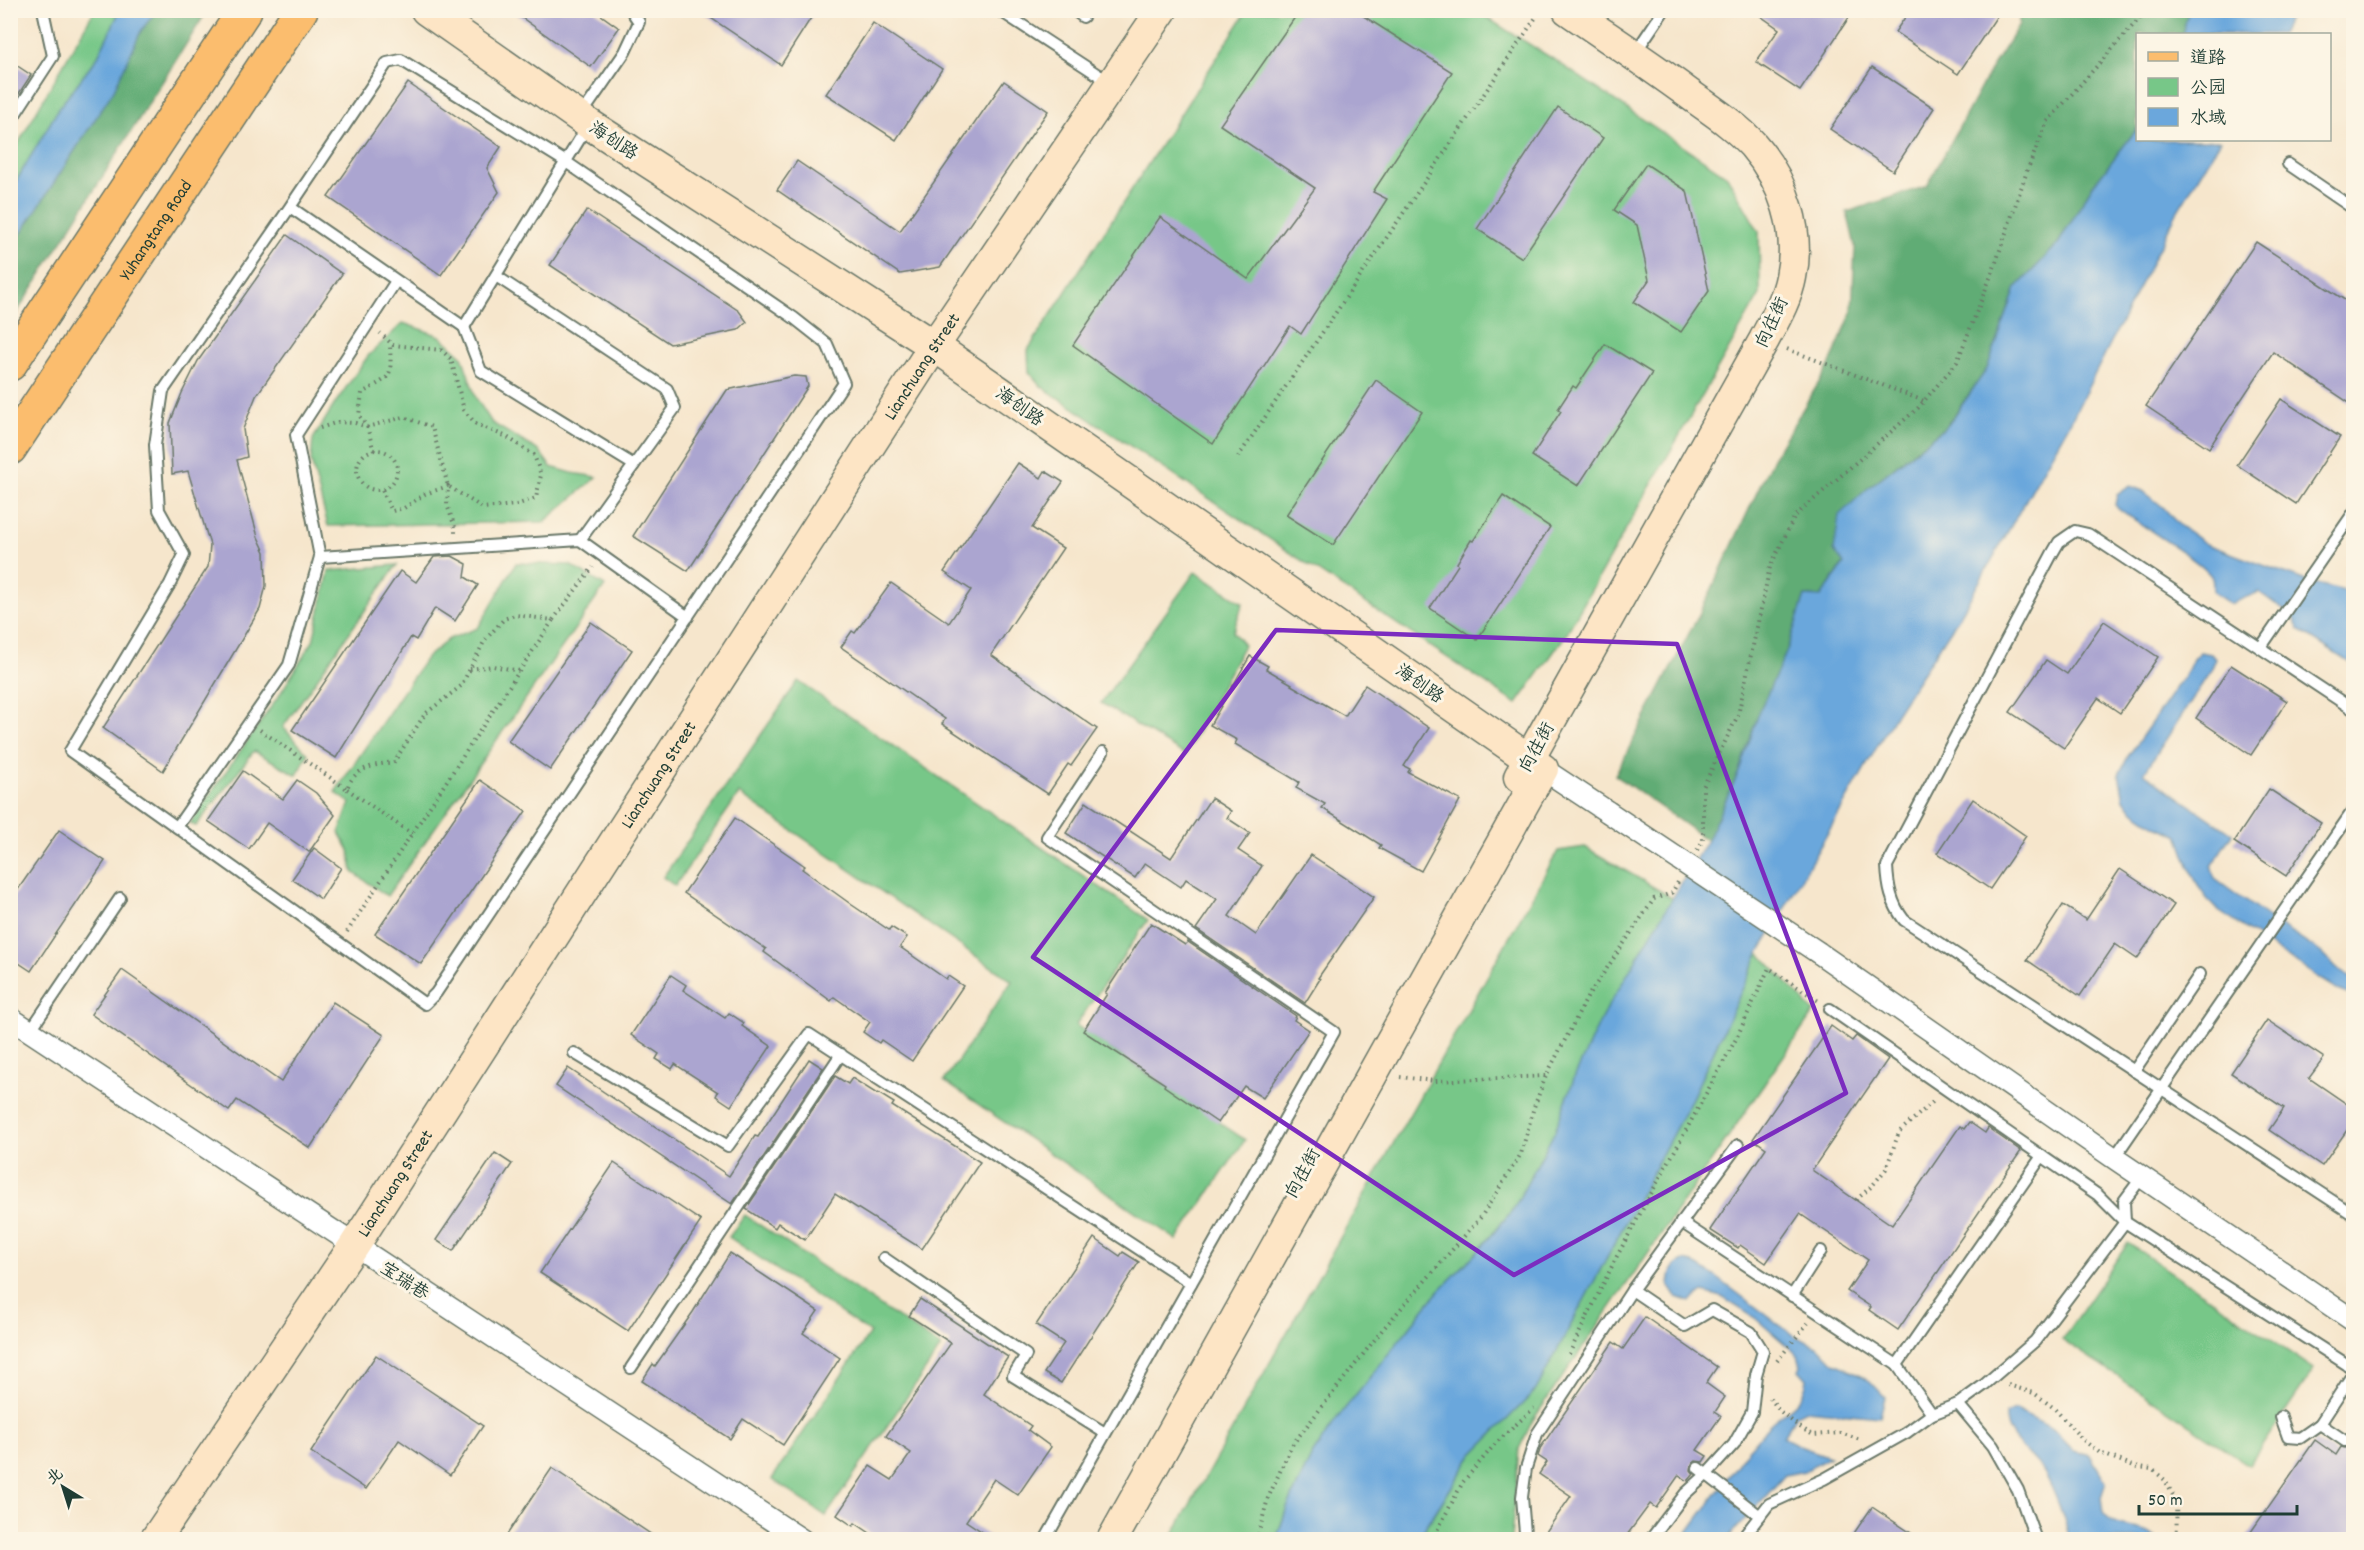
<svg xmlns="http://www.w3.org/2000/svg" width="2364" height="1550" font-family="Dekko,'LXGW WenKai TC',sans-serif">
  <rect width="100%" height="100%" fill="#fcf5e5"/>
  <filter id="ink" filterUnits="userSpaceOnUse"><feTurbulence type="fractalNoise" baseFrequency=".0167" numOctaves="2"/><feDisplacementMap in="SourceGraphic" scale="12" xChannelSelector="R" yChannelSelector="G"/><feConvolveMatrix kernelMatrix="1 2 1 2 8 2 1 2 1" color-interpolation-filters="sRGB"/></filter>
  <filter id="wash" filterUnits="userSpaceOnUse"><feTurbulence type="fractalNoise" baseFrequency=".008" numOctaves="4" result="noise"/><feDisplacementMap in="SourceGraphic" scale="24" xChannelSelector="R" yChannelSelector="G"/><feGaussianBlur stdDeviation="1.35" result="paint"/><feColorMatrix in="noise" values="0 0 0 0 0 0 0 0 0 0 0 0 0 0 0 0 0 1.4 0 .05"/><feComposite in="paint" operator="in"/></filter>
  <g filter="url(#wash)">
    <rect width="100%" height="100%" fill="#f6e6cc"/>
    <g fill="#77c788" stroke="#4b825e" stroke-width="1.5">
      <path d="M94 11H120L97 58 59 108 11 190V156Z"/>
      <path d="M1247 11H1476L1553 59 1727 176 1759 232 1760 294 1565 636 1517 704 1042 387 1029 372 1028 350Z"/>
      <path d="M403 323 440 336 462 356 476 398 492 423 539 451 551 467 572 473 597 477 544 522 328 526 311 461 313 439 336 402 368 356Z"/>
      <path d="M516 563 570 565 605 586 387 896 353 872 349 850 339 833 350 803 335 792 426 658 449 639 478 628Z"/>
      <path d="M397 565 283 727 308 754 297 775 254 751 196 826 190 823 280 694 313 641 329 571Z"/>
      <path d="M1195 572 1243 603 1233 632 1244 645 1185 755 1101 703Z"/>
      <path d="M798 681 1148 920 1076 1025 1245 1140 1177 1240 944 1081 1012 981 739 794 675 886 663 877Z"/>
      <path d="M1585 847 1674 899 1602 1017 1575 1076 1555 1131 1514 1208 1481 1248 1437 1293 1335 1421 1312 1455 1287 1508 1276 1539 1170 1540 1558 851Z"/>
      <path d="M1759 953 1814 1012 1533 1420 1519 1449 1511 1539 1418 1540 1472 1455 1536 1390 1693 1096Z"/>
      <path d="M745 1215 941 1347 826 1516 772 1479 870 1333 729 1237Z"/>
      <path d="M2128 1243 2314 1369 2249 1465 2062 1339Z"/>
    </g>
    <g fill="#61ac74" stroke="#407454" stroke-width="1.5">
      <path d="M156 11H207L11 322V249L114 90 141 31Z"/>
      <path d="M2019 11H2189L2182 34H2138L2137 129 2091 188 2058 244 2016 288 1987 369 1947 425 1867 489 1844 563 1821 597 1805 596 1786 653 1760 710 1738 774 1707 840 1615 775 1708 597 1773 458 1829 366 1852 312 1855 246 1847 212 1927 186 1992 67 2019 25Z"/>
    </g>
    <g fill="#6ba7dc" stroke="#457288" stroke-width="1.5">
      <path d="M120 11H156L141 31 114 90 11 249V190L59 108 97 58Z"/>
      <path d="M2189 11V10L2293 11 2281 34H2182Z"/>
      <path d="M2137 129 2138 140H2221L2177 212 2072 419 1961 614 1897 712 1759 953 1693 1096 1536 1390 1472 1455 1418 1539 1276 1540 1287 1508 1312 1455 1335 1421 1437 1293 1481 1248 1514 1208 1555 1131 1575 1076 1602 1017 1707 840 1738 774 1760 710 1786 653 1805 596 1821 597 1844 564 1834 551 1839 515 1867 489 1948 425 1987 369 2016 288 2058 244 2091 188Z"/>
      <path d="M2130 486 2143 491 2164 508 2179 525 2206 544 2309 582 2353 593V665L2299 630 2293 617 2259 592 2230 604 2213 592C2213 588 2213 582 2212 578 2204 561 2134 523 2115 505L2117 495Z"/>
      <path d="M2200 652 2211 654 2215 659 2212 669 2144 773 2232 834 2211 866 2215 879 2274 922 2322 953 2336 968 2353 980V996L2338 990 2322 980 2217 910C2194 887 2189 865 2178 835L2156 826 2132 810 2124 799 2119 774 2129 755 2188 670 2193 659Z"/>
      <path d="M1684 1261 1693 1263 1715 1276 1793 1335 1819 1347 1834 1363 1859 1374 1870 1381 1885 1397 1880 1417 1806 1410 1796 1415 1783 1437 1802 1447 1830 1457 1805 1471 1785 1475 1727 1539H1683L1745 1454C1749 1447 1752 1446 1757 1440 1761 1437 1762 1432 1766 1428 1782 1410 1803 1408 1807 1379L1799 1370 1801 1365 1798 1355 1755 1318 1722 1297 1703 1292 1690 1302 1677 1297 1669 1286C1670 1272 1671 1266 1684 1261Z"/>
      <path d="M2015 1410 2053 1429 2074 1451 2090 1455 2106 1482 2101 1497 2103 1513C2106 1516 2110 1521 2114 1523 2128 1530 2147 1526 2156 1539H2070C2064 1517 2056 1495 2045 1474 2033 1453 2004 1440 2006 1414Z"/>
    </g>
    <g id="blocks">
      <g fill="#aba5d0">
        <path d="M511 10H594L619 28 591 67Z"/>
        <path d="M699 10H816L781 65Z"/>
        <path d="M1300 10H1354L1452 72 1373 192 1387 199 1301 334 1290 326 1213 444 1073 345 1160 217 1248 279 1315 188 1220 125Z"/>
        <path d="M1752 10H1854L1800 91 1756 62 1779 29Z"/>
        <path d="M1910 10H2001L1958 74 1895 32Z"/>
        <path d="M873 23 942 69 896 140 826 94Z"/>
        <path d="M10 61 31 75 10 107Z"/>
        <path d="M1872 67 1934 108 1893 171 1830 129Z"/>
        <path d="M1004 81 1048 111 940 267 900 274 777 190 797 161 900 231Z"/>
        <path d="M408 83 501 147 487 168 499 192 441 275 328 197Z"/>
        <path d="M1558 107 1603 138 1522 258 1477 229Z"/>
        <path d="M1646 164 1687 191 1709 291 1681 332 1634 302 1649 280 1637 225 1614 210Z"/>
        <path d="M587 210 739 311 747 322 738 330 670 344 550 265Z"/>
        <path d="M287 235 342 274 256 396 243 429 247 457 237 460 258 537 265 552 266 586 260 609 163 771 103 728 208 567 210 545 188 471 172 474 170 423 182 393 198 361Z"/>
        <path d="M2256 242 2354 306V406L2273 352 2209 448 2146 406Z"/>
        <path d="M1605 344 1652 373 1578 486 1532 456 1561 411 1558 409 1573 386 1576 388Z"/>
        <path d="M794 376 806 377 808 386 688 571 633 536 727 390Z"/>
        <path d="M1376 380 1422 412 1333 545 1286 515Z"/>
        <path d="M2281 399 2340 437 2296 504 2237 465Z"/>
        <path d="M1018 463 1041 478 1045 471 1063 482 1032 528 1063 548 991 655 1097 729 1071 766 1068 764 1048 794 942 724 945 719 841 647 852 631 855 633 891 583 949 623 971 590 944 572Z"/>
        <path d="M1503 496 1550 527 1477 640 1430 608 1458 565 1457 563 1471 540 1473 541Z"/>
        <path d="M452 556 467 564 465 577 478 585 455 621 435 608 416 640 411 637 336 758 292 730 400 571 416 582 434 557Z"/>
        <path d="M2104 621 2158 657 2120 713 2098 698 2064 748 2010 712 2046 660 2067 674Z"/>
        <path d="M591 622 632 650 550 770 508 741Z"/>
        <path d="M1250 656 1268 666 1266 669 1292 684 1291 685 1345 716 1365 685 1429 728 1404 766 1410 769 1408 772 1460 800 1421 871 1379 848 1381 845 1322 808 1325 804 1296 788 1299 782 1235 744 1237 740 1210 725Z"/>
        <path d="M2231 665 2287 701 2251 755 2196 718Z"/>
        <path d="M243 771 283 799 297 780 316 793 335 815 309 852 267 823 249 849 208 821Z"/>
        <path d="M480 780 526 811 421 964 375 934Z"/>
        <path d="M2269 789 2321 823 2286 876 2234 842Z"/>
        <path d="M1211 798 1231 811 1227 818 1250 833 1238 850 1262 866 1229 916 1256 935 1311 855 1374 897 1318 978 1320 979 1305 1003 1196 929 1217 899 1186 879 1181 887 1145 863 1135 878 1066 833 1086 802 1171 858Z"/>
        <path d="M1973 799 2026 836 1990 889 1937 853Z"/>
        <path d="M735 818 805 866 802 869 852 905 889 930 891 927 907 937 900 947 946 979 948 976 963 986 912 1061 881 1040 879 1043 863 1032 870 1022 834 997 831 1001 816 990 764 952 766 949 684 893Z"/>
        <path d="M59 830 105 861 31 971 10 957V901Z"/>
        <path d="M314 848 341 868 321 899 292 879Z"/>
        <path d="M2120 869 2174 905 2137 959 2115 944 2080 996 2027 960 2063 905 2086 920Z"/>
        <path d="M1151 923 1185 945 1188 942 1296 1016 1294 1020 1309 1030 1263 1098 1244 1086 1218 1123 1164 1086 1165 1084 1083 1031 1107 994 1105 993Z"/>
        <path d="M122 970 281 1082 333 1002 384 1035 310 1148 237 1100 229 1111 91 1014Z"/>
        <path d="M671 975 686 985 683 990 725 1018 729 1013 744 1023 742 1026 771 1046 731 1106 716 1096 718 1092 675 1064 672 1069 656 1059 659 1054 631 1035Z"/>
        <path d="M2267 1020 2324 1058 2309 1078 2354 1109V1120L2322 1166 2269 1130 2284 1108 2231 1073Z"/>
        <path d="M1831 1026 1852 1041 1856 1036 1888 1059 1812 1170 1892 1225 1960 1126 1964 1129 1969 1122 1985 1133 1988 1128 2021 1151 1898 1330 1869 1310 1871 1307 1847 1291 1868 1260 1800 1214 1766 1263 1740 1245 1738 1248 1710 1230 1766 1148 1753 1139Z"/>
        <path d="M809 1059 823 1068 732 1204 556 1086 568 1068 729 1176 755 1136 758 1137Z"/>
        <path d="M835 1076 848 1084 852 1078 877 1094 878 1093 894 1103 892 1106 980 1162 922 1249 835 1194 805 1240 778 1223 775 1228 746 1209Z"/>
        <path d="M495 1153 512 1164 453 1251 436 1240Z"/>
        <path d="M614 1163 701 1221 628 1331 540 1273Z"/>
        <path d="M1094 1238 1120 1256 1123 1252 1139 1262 1061 1383 1044 1373 1064 1343 1036 1325Z"/>
        <path d="M730 1253 818 1311 803 1333 840 1358 783 1445 743 1419 730 1439 642 1381 653 1364 655 1366 693 1312Z"/>
        <path d="M920 1299 1008 1357 984 1394 1031 1426 1028 1430 1051 1447 1018 1495 994 1479 966 1521 993 1539H879L855 1523 853 1526 837 1515 870 1466 892 1480 911 1453 886 1436 951 1343 909 1316Z"/>
        <path d="M1645 1317 1717 1367 1706 1383 1725 1397 1715 1412 1721 1416 1697 1450 1707 1456 1703 1462 1696 1461 1692 1464 1691 1470 1694 1474 1688 1481 1679 1475 1656 1508 1650 1504 1624 1539H1541L1571 1496 1539 1474 1547 1462 1538 1456 1541 1447 1613 1342 1623 1349Z"/>
        <path d="M376 1355 483 1426 450 1475 399 1440 366 1489 311 1452Z"/>
        <path d="M2354 1428V1539H2246L2315 1440 2336 1455 2341 1447 2345 1448 2351 1446 2352 1441 2349 1435Z"/>
        <path d="M552 1468 658 1539H504Z"/>
        <path d="M1872 1507 1920 1539H1850Z"/>
      </g>
    </g>
  </g>
  <g filter="url(#ink)">
    <use href="#blocks" fill-opacity="0" stroke="#6a7869" stroke-width="1.5"/>
    <g fill="none" stroke-linecap="round" stroke-linejoin="round">
      <g stroke="#6a7869" stroke-width="14">
        <g id="lane">
          <path d="M999 10 1109 82"/>
          <path d="M1074 10 1083 17 1087 10"/>
          <path d="M1635 53 1664 10"/>
          <path d="M580 117 625 52 639 22 631 10"/>
          <path d="M10 122 53 56 43 10"/>
          <path d="M2288 164 2354 209"/>
          <path d="M290 207 387 63 401 60 566 162 794 318 827 344 844 383 436 993 425 1004 70 751 170 584 184 555 159 510 155 445 163 391 290 207 464 327 587 127"/>
          <path d="M496 276 667 389 675 408 580 540"/>
          <path d="M464 327 481 371 634 465"/>
          <path d="M320 557 580 540 688 617"/>
          <path d="M2261 647 2354 512"/>
          <path d="M2354 710 2088 534 2075 531 2059 542 2052 554 1887 866C1888 887 1891 903 1904 920L2354 1215"/>
          <path d="M177 827 289 665 320 557 296 435 396 281"/>
          <path d="M1830 1009 2098 1195 2125 1222 2124 1201 2142 1177"/>
          <path d="M30 1031 120 898"/>
          <path d="M574 1053 728 1146 809 1034 1191 1283"/>
          <path d="M2134 1071 2200 974"/>
          <path d="M2114 1158 2354 809"/>
          <path d="M1681 1222 1897 1365"/>
          <path d="M884 1258 1026 1355 1013 1376 1105 1433"/>
          <path d="M1632 1290 1685 1326 1712 1310 1751 1332 1763 1351 1756 1375 1752 1412 1734 1444 1707 1474 1685 1494 1650 1540"/>
          <path d="M1792 1296 1821 1251"/>
          <path d="M631 1368 841 1054"/>
          <path d="M1958 1404 1993 1446 2018 1490 2036 1540"/>
          <path d="M1932 1414 1897 1365 2042 1156"/>
          <path d="M2281 1417 2288 1437 2300 1438 2320 1424"/>
          <path d="M2345 1441 2320 1424 2354 1372"/>
          <path d="M1698 1468 1760 1516"/>
          <path d="M1045 1540 1334 1032 1047 837 1103 752"/>
          <path d="M1521 1540 1525 1533 1522 1497 1526 1468 1537 1434 1632 1290 1738 1145"/>
          <path d="M1741 1540 1769 1504 1824 1479 1906 1433 1932 1414 1958 1404 1984 1385 2035 1341 2125 1222 2354 1369"/>
        </g>
      </g>
      <g stroke="#6a7869" stroke-width="24">
        <g id="street">
          <path d="M1543 769 1608 812"/>
          <path d="M1819 953 2114 1158 2354 1321"/>
          <path d="M10 1018 802 1540"/>
        </g>
      </g>
      <g stroke="#6a7869" stroke-width="33">
        <g id="secondary">
          <path d="M426 10 589 124 934 346 1543 769 1112 1540"/>
          <path d="M1519 777 1764 340C1774 321 1787 299 1791 277 1801 231 1784 181 1753 145 1734 124 1708 108 1685 91 1647 63 1607 37 1568 10"/>
          <path id="s1" d="M155 1540 354 1246 934 346 1162 10"/>
        </g>
      </g>
      <g stroke="#6a7869" stroke-width="36">
        <g id="primary">
          <path d="M10 364 245 10"/>
          <path id="s2" d="M10 448 301 10"/>
        </g>
      </g>
      <g stroke="#6a7869" stroke-width="4" stroke-dasharray="1.5 4.5" stroke-linecap="butt">
        <path d="M1787 349 1924 401"/>
        <path d="M320 428 338 422 355 423 367 427 404 417 432 427 448 486 483 508 516 505 536 498 541 475 534 455 507 437 476 424 464 410 451 359 441 350 393 345 380 333"/>
        <circle cx="377" cy="470" r="20"/>
        <path d="M374 451 367 427 359 415 362 393C394 374 391 380 390 343"/>
        <path d="M1238 457 1541 10"/>
        <path d="M382 490 392 511 404 508 425 494 448 486 447 505 455 527V535"/>
        <path d="M470 669 493 666 520 671"/>
        <path d="M260 730 347 789C354 767 375 765 394 762L425 714 461 686 485 640 504 619 515 615 553 620 593 567"/>
        <path d="M347 789 412 834"/>
        <path d="M1697 850 1703 840V787L1738 715 1770 567 1795 516 1918 408 1957 362 1994 268 2027 171 2047 122 2147 10"/>
        <path d="M347 932 553 620"/>
        <path d="M1400 1077 1435 1081 1546 1076"/>
        <path d="M1856 1200 1872 1186 1886 1169 1899 1132 1935 1100"/>
        <path d="M1569 1354 1617 1256 1736 1039 1769 968 1820 1002"/>
        <path d="M1777 1361 1808 1323"/>
        <path d="M2008 1385 2034 1393 2054 1408 2083 1440 2100 1453 2134 1466 2152 1469 2165 1480 2176 1501 2177 1540"/>
        <path d="M1770 1398 1780 1411 1798 1426 1813 1435 1841 1433 1860 1440"/>
        <path d="M1257 1540 1268 1498 1292 1445 1383 1329 1481 1217 1521 1154 1534 1107 1546 1076 1588 996 1654 899 1672 893 1678 882"/>
        <path d="M1432 1540 1463 1482 1496 1443 1534 1408"/>
      </g>
      <use href="#lane" stroke="#fff" stroke-width="10"/>
      <use href="#street" stroke="#fff" stroke-width="21"/>
      <use href="#secondary" stroke="#fde5c5" stroke-width="30"/>
      <use href="#primary" stroke="#fbbd6e" stroke-width="33"/>
      <g stroke="#6a7869" stroke-width="24" stroke-linecap="butt">
        <path id="street-bridge" d="M1608 812 1819 953"/>
      </g>
      <use href="#street-bridge" stroke="#fff" stroke-width="21"/>
    </g>
  </g>
  <path fill="none" stroke="#7b2cbf" stroke-width="4.5" stroke-linejoin="round" d="M1276 630 1677 644 1846 1093 1514 1275 1033 957Z"/>
  <g text-anchor="middle" stroke-width="6" stroke-linejoin="round" paint-order="stroke">
    <g font-size="18" fill="#1f3d34" stroke="#fcf5e5">
      <text transform="translate(614 140) rotate(33)" y="6">海创路</text>
      <text dy="6" stroke="none"><textPath href="#s2" startOffset="262">Yuhangtang Road</textPath></text>
      <text transform="translate(1771 322) rotate(-65)" y="6">向往街</text>
      <text dy="6" stroke="none"><textPath href="#s1" startOffset="1402">Lianchuang Street</textPath></text>
      <text transform="translate(1020 406) rotate(35)" y="6">海创路</text>
      <text transform="translate(1420 683) rotate(35)" y="6">海创路</text>
      <text transform="translate(1536 747) rotate(-61)" y="6">向往街</text>
      <text dy="6" stroke="none"><textPath href="#s1" startOffset="916">Lianchuang Street</textPath></text>
      <text transform="translate(1302 1173) rotate(-61)" y="6">向往街</text>
      <text dy="6" stroke="none"><textPath href="#s1" startOffset="430">Lianchuang Street</textPath></text>
      <text transform="translate(405 1280) rotate(33)" y="6">宝瑞巷</text>
    </g>
  </g>
  <rect width="2364" height="1550" fill="none" stroke="#fcf5e5" stroke-width="36"/>
  <rect x="2136" y="33" width="195" height="108" fill="#fcf5e5" stroke="#a4ab9e" stroke-width="1.5"/>
  <rect x="2148" y="52" width="30" height="9" fill="#fbbd6e" stroke="#a4ab9e" stroke-width="1.5"/>
  <text x="2190" y="63" font-size="18" fill="#1f3d34">道路</text>
  <rect x="2148" y="78" width="30" height="18" fill="#77c788" stroke="#a4ab9e" stroke-width="1.5"/>
  <text x="2190" y="93" font-size="18" fill="#1f3d34">公园</text>
  <rect x="2148" y="108" width="30" height="18" fill="#6ba7dc" stroke="#a4ab9e" stroke-width="1.5"/>
  <text x="2190" y="123" font-size="18" fill="#1f3d34">水域</text>
  <g transform="translate(63 1487) rotate(322)" stroke="#fcf5e5" stroke-width="4.5" paint-order="stroke">
  <path d="M0-4.5L10 22L0 15L-10 22Z" fill="#1f3d34"/>
  <text y="-9" font-size="16" font-weight="bold" text-anchor="middle" fill="#1f3d34">北</text>
  </g>
  <path d="M2139 1505v9h158v-9" fill="none" stroke="#1f3d34" stroke-width="3"/>
  <text x="2148" y="1505" font-size="18" fill="#1f3d34" stroke="#fcf5e5" stroke-width="4.5" paint-order="stroke">50 m</text>
</svg>
